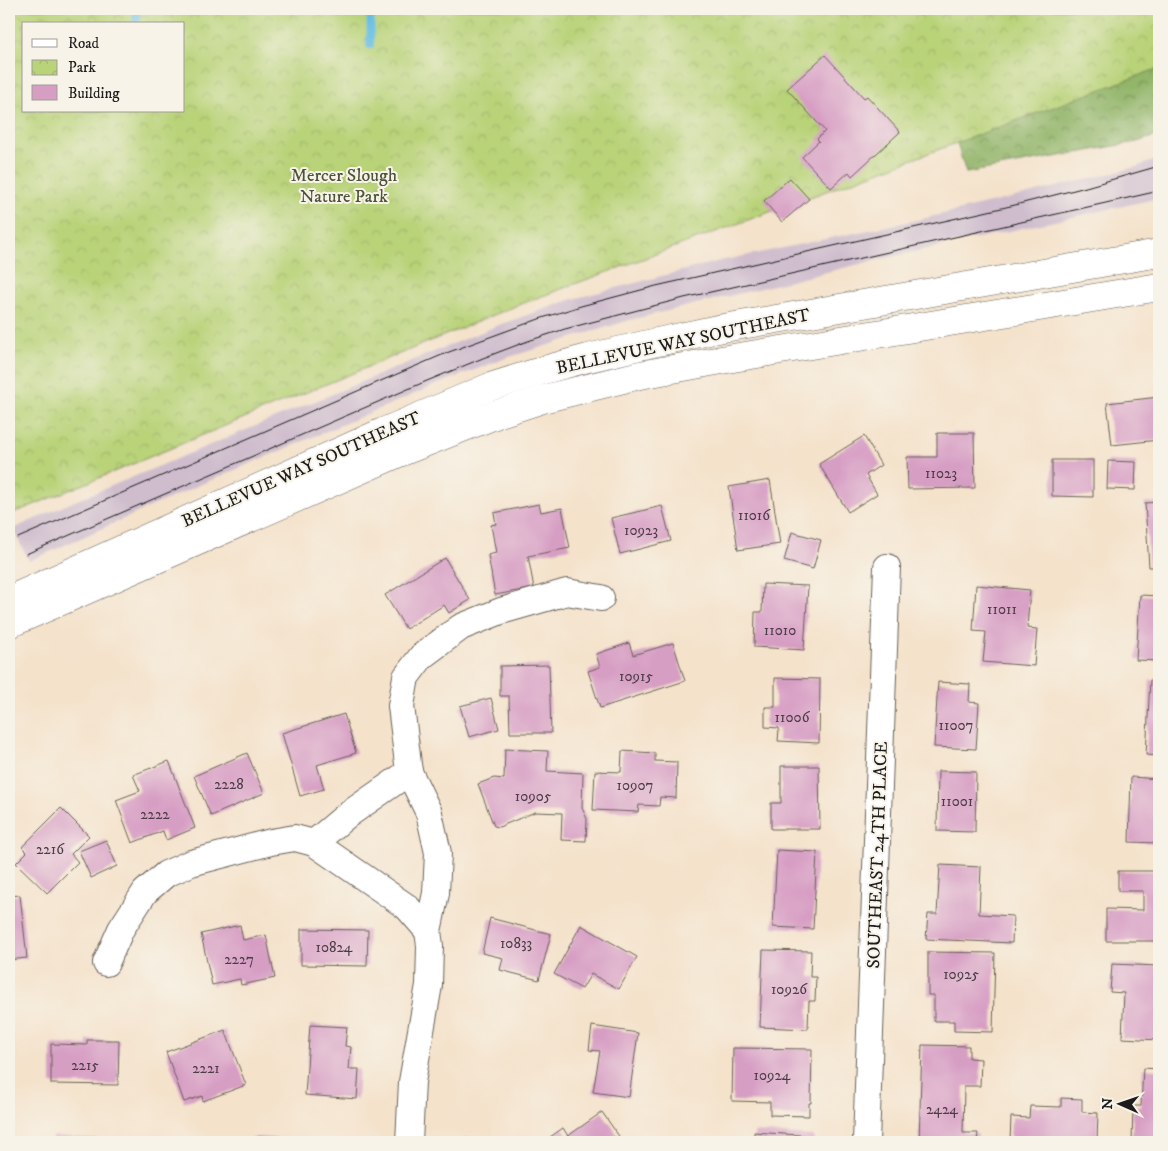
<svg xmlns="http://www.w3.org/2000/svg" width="1168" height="1151" font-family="'IM FELL DW Pica',serif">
  <defs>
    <pattern id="forest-crowns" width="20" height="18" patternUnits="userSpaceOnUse" patternTransform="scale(1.25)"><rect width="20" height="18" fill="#92b569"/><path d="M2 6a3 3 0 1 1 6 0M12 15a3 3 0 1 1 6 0" fill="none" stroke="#769256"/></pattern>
    <pattern id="park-crowns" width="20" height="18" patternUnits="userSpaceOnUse" patternTransform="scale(1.25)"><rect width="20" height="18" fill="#b9d379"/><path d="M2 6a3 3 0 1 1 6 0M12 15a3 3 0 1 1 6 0" fill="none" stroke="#9eb568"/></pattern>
  </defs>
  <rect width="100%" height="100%" fill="#f7f3e8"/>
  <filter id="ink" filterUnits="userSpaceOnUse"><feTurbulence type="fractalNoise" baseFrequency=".02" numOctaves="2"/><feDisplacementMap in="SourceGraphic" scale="10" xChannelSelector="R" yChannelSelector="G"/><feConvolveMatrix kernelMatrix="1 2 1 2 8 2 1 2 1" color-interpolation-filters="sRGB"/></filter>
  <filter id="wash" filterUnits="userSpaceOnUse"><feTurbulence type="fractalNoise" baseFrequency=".0096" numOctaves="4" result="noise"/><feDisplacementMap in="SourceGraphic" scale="20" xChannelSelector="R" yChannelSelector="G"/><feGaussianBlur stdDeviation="1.12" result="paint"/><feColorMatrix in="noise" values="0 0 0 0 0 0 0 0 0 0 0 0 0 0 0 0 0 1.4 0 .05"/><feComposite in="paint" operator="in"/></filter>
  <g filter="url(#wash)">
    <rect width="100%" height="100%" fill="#f4e2cb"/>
    <path fill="#cfbdce" d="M1159 159V198L868 262 630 320 506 358 445 381 197 486 29 561 13 529 68 504 496 326 573 299 720 261 926 218 1024 195 1136 167Z"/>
    <path fill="url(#forest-crowns)" stroke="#576842" d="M1159 9V135L1137 142 966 173 953 130Z"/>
    <path fill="url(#park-crowns)" stroke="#6a784a" fill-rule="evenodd" d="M9 9H1159V68L518 305 9 515ZM24 24H184V111H24Z"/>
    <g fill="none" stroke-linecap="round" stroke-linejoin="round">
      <g stroke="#65bde2" stroke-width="8">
        <path d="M136 24 137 9"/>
        <path d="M370 45 371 9"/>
      </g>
    </g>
    <g id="blocks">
      <g fill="#d79ec4">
        <path d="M825 55 864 98 867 96 900 132 852 176 849 172 831 188 802 157 819 141 817 139 825 131 787 89Z"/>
        <path d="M790 178 809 199 782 222 764 201Z"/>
        <path d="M1159 397V440L1112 445 1107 403Z"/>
        <path d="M937 433H974L975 488 908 489 907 457H937Z"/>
        <path d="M864 436 881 465 866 475 877 494 848 512 819 464Z"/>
        <path d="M1052 460H1093V497L1052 496Z"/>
        <path d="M1108 461 1136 462 1135 490 1107 489Z"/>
        <path d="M770 480 780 544 738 550 729 487Z"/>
        <path d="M1159 502V567H1149L1145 503Z"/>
        <path d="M539 504 541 512 562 508 570 548 528 556 534 588 495 595 488 555 496 553 491 525 496 524 494 513Z"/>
        <path d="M662 506 671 541 620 554 611 518Z"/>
        <path d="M792 532 821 540 813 569 784 561Z"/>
        <path d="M445 558 470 600 449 613 444 605 406 629 385 595Z"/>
        <path d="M763 584 808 586 804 650 754 647 755 612H762Z"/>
        <path d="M976 585 1030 590 1027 628 1037 629 1034 666 983 662 986 632 973 631Z"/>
        <path d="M1140 595 1159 596V661L1136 660Z"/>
        <path d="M629 643 633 655 673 643 685 681 600 708 588 671 600 667 596 654Z"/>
        <path d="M549 665 551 733H510L509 696H500V666Z"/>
        <path d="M775 678 820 679 819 743 778 741 779 728 765 727V707H775Z"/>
        <path d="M1150 680 1159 681V756L1146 755Z"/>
        <path d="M938 682 970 684 969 702 979 703 976 749 934 747Z"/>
        <path d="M491 698 499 729 469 737 460 706Z"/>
        <path d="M344 714 356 753 317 765 324 789 300 796 282 733Z"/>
        <path d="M505 749 548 751 547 771 583 773 582 808 587 819 586 841 561 840 562 813 535 812 499 827 494 826 478 784 494 778 504 779Z"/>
        <path d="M622 751 655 753V761L677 762 676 798 660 797 659 806 639 805 638 812 593 810 595 771 621 772Z"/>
        <path d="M247 753 264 793 211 816 194 776Z"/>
        <path d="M169 761 195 828 166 840 163 831 132 843 116 800 140 791 133 775Z"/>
        <path d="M781 766H819L820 829H771V803H781Z"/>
        <path d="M938 771 976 772 975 832 937 831Z"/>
        <path d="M1131 777 1159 779V843L1129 842Z"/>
        <path d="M61 808 89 836 71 854 78 862 47 893 16 863 27 852 22 847Z"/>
        <path d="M106 840 117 866 91 878 79 851Z"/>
        <path d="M777 850 817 852 813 929 773 927Z"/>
        <path d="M940 865 981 867 979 914 1013 916 1012 943 926 939 928 914H937Z"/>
        <path d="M1118 871H1159V941H1106V909L1143 910V891H1118Z"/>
        <path d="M20 895 27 958 9 960V896Z"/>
        <path d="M490 918 551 934 539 980 500 970 503 958 482 953Z"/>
        <path d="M240 925 243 940 266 935 275 978 241 985 240 979 212 985 201 934Z"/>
        <path d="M581 925 637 957 619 989 591 974 582 989 554 974Z"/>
        <path d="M301 929 368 930 367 966 301 965Z"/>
        <path d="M763 950 811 951 810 977H816L815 1001H809L808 1029 760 1027Z"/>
        <path d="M928 952 995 953 993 1032 954 1031V1021H934V995H928Z"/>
        <path d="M1112 964 1159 966V1040L1122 1038 1124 993 1110 992Z"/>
        <path d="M310 1025 347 1027 345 1046 351 1047 349 1069H359L357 1099 305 1095Z"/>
        <path d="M592 1026 638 1033 629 1097 593 1092 600 1051 589 1050Z"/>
        <path d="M225 1030 246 1085 203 1101 202 1096 184 1102 166 1052Z"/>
        <path d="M87 1040H119L118 1085 51 1084V1044L87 1045Z"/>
        <path d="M922 1045 969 1046V1058L981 1059 980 1086H964L963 1133H978L977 1142H919Z"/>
        <path d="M733 1048 812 1049 811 1103H809V1116L770 1115V1102L732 1101Z"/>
        <path d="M1143 1068 1159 1069V1142H1132L1133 1106H1141Z"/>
        <path d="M1061 1098 1082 1099V1112L1098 1113 1097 1142H1010L1011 1117 1029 1118 1030 1106 1061 1107Z"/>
        <path d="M602 1112 623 1142H543L563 1128 568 1136Z"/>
        <path d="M754 1132 814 1136V1142H754Z"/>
        <path d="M52 1136 98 1139V1142H52Z"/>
        <path d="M255 1137 329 1141V1142H255Z"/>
        <path d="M463 1138 504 1141V1142H463Z"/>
      </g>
    </g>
  </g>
  <g filter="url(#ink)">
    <use href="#blocks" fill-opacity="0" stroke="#686159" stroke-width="1"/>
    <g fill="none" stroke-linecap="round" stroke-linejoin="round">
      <g stroke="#686159" stroke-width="28">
        <g id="street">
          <path d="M314 843 346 816 409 772 401 706 406 677 422 656 461 627 501 611 567 592 601 598"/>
          <path d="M106 963 121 929 145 892 166 874 191 863 271 842 295 838 314 843 407 907 428 931"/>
          <path d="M409 1142 412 1082 429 985 430 946 428 931 436 893 438 853 429 813 409 772"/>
          <path d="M866 1142 887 567"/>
        </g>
      </g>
      <g stroke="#686159" stroke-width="29">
        <g id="primary">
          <path d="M9 600 383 432 490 387 544 370 588 358 648 344 718 329 1159 253"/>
          <path d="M9 624 399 453 500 413 543 399 640 375 727 359 1159 287"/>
        </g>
      </g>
      <use href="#street" stroke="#fff" stroke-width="26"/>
      <use href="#primary" stroke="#fff" stroke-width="28"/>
      <g stroke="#1c1c1c" stroke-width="1">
        <path d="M18 538 383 380 449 352 539 319 581 306 656 286 1015 205 1086 187 1159 166"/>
        <path d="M26 554 422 383 483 358 528 341 565 329 684 298 1159 191"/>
      </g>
    </g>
  </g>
  <g text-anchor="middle" stroke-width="4" stroke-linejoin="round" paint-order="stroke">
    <g font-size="15" fill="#4b3c46">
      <text x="941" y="478">11023</text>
      <text x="754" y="520">11016</text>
      <text x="641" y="535">10923</text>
      <text x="1002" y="614">11011</text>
      <text x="780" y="635">11010</text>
      <text x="636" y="681">10915</text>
      <text x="792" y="722">11006</text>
      <text x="956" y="730">11007</text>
      <text x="229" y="789">2228</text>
      <text x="635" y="790">10907</text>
      <text x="533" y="801">10905</text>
      <text x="957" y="806">11001</text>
      <text x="155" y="819">2222</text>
      <text x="50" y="854">2216</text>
      <text x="516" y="948">10833</text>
      <text x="334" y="952">10824</text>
      <text x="239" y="964">2227</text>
      <text x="961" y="979">10925</text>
      <text x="789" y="994">10926</text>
      <text x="85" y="1070">2215</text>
      <text x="206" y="1073">2221</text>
      <text x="772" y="1080">10924</text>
      <text x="942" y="1114">2424</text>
    </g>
    <g font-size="18" fill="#4b5338" stroke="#f7f3e8">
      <text x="344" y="181">Mercer Slough<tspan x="344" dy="21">Nature Park</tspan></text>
    </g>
    <g font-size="18" fill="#1c1c1c" stroke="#f7f3e8">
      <text transform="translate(683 341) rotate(-12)" y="6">BELLEVUE WAY SOUTHEAST</text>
      <text transform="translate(301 469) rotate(-24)" y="6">BELLEVUE WAY SOUTHEAST</text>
      <text transform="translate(877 855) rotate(-88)" y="6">SOUTHEAST 24TH PLACE</text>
    </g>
  </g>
  <rect width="1168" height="1151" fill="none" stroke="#f7f3e8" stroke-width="30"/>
  <rect x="22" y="22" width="162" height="90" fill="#f7f3e8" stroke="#9f9d96"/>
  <rect x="32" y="39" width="25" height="8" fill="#ffffff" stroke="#9f9d96"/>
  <text x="68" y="48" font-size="15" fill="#1c1c1c">Road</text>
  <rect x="32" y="60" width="25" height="15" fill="url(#park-crowns)" stroke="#9f9d96"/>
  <text x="68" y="72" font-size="15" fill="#1c1c1c">Park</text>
  <rect x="32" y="85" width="25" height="15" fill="#d79ec4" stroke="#9f9d96"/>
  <text x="68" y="98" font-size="15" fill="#1c1c1c">Building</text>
  <g transform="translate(1120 1104) rotate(272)" stroke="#f7f3e8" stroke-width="4" paint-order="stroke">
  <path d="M0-4L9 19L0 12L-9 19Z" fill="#1c1c1c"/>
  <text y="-8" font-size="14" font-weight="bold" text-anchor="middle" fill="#1c1c1c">N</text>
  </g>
</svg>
